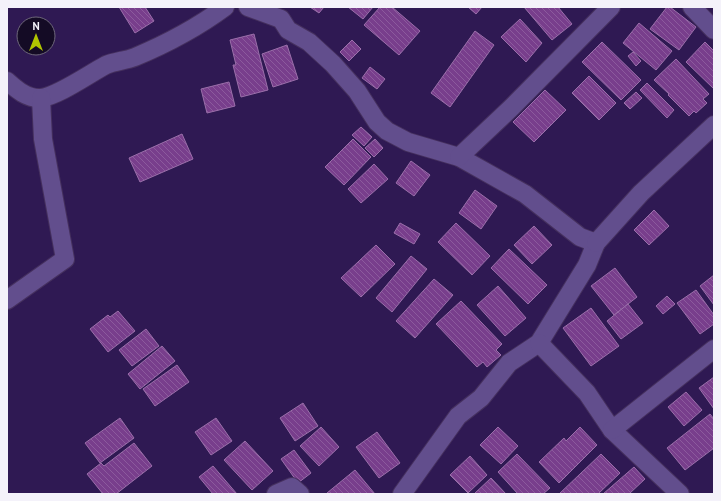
<svg xmlns="http://www.w3.org/2000/svg" width="721" height="501" font-family="'PT Sans',sans-serif">
  <defs>
    <pattern id="building-back-hatch" width="6" height="6" patternUnits="userSpaceOnUse"><rect width="6" height="6" fill="#783e8c"/><path d="M-1 5l2 2M0 0l6 6M5-1l2 2" fill="none" stroke="#8c5a9d"/></pattern>
  </defs>
  <rect width="100%" height="100%" fill="#2f1953"/>
  <g fill="url(#building-back-hatch)" stroke="#9b6faa">
    <path d="M119 7H145L154 21 135 33Z"/>
    <path d="M310 7H324L319 13Z"/>
    <path d="M348 7H373L363 19Z"/>
    <path d="M380 7H392L420 31 399 55 364 25Z"/>
    <path d="M468 7H482L476 14Z"/>
    <path d="M524 7H558L572 24 552 40Z"/>
    <path d="M667 7H670L696 27 679 50 650 29Z"/>
    <path d="M520 19 542 43 526 62 501 37Z"/>
    <path d="M639 23 672 51 656 70 623 43Z"/>
    <path d="M475 31 494 45 450 107 431 93Z"/>
    <path d="M254 34 268 90 241 97 233 65H236L230 40Z"/>
    <path d="M352 40 361 49 349 61 340 52Z"/>
    <path d="M602 42 641 80 621 100 582 62Z"/>
    <path d="M705 42 714 51V89L686 62Z"/>
    <path d="M287 45 298 79 273 87 262 54Z"/>
    <path d="M633 52 641 61 636 66 628 56Z"/>
    <path d="M676 59 709 94 703 99 707 103 696 113 694 111 689 116 668 95 669 94 654 80Z"/>
    <path d="M370 67 385 79 377 89 362 78Z"/>
    <path d="M589 76 616 103 599 120 572 93Z"/>
    <path d="M229 82 235 106 207 113 201 89Z"/>
    <path d="M647 83 674 110 667 118 640 90Z"/>
    <path d="M545 90 566 110 534 142 513 122Z"/>
    <path d="M636 92 642 98 630 109 624 103Z"/>
    <path d="M361 127 372 137 364 146 352 135Z"/>
    <path d="M182 134 193 159 140 182 129 158Z"/>
    <path d="M353 139 371 157 344 185 325 167Z"/>
    <path d="M375 139 383 148 374 157 365 148Z"/>
    <path d="M411 161 430 175 414 196 396 183Z"/>
    <path d="M374 164 388 179 361 203 348 189Z"/>
    <path d="M475 190 497 206 481 229 459 213Z"/>
    <path d="M654 210 669 226 649 245 634 230Z"/>
    <path d="M400 223 420 234 414 244 394 233Z"/>
    <path d="M456 223 490 256 472 275 438 242Z"/>
    <path d="M534 226 552 245 532 264 514 245Z"/>
    <path d="M376 245 395 264 361 297 341 278Z"/>
    <path d="M509 249 547 285 528 304 491 268Z"/>
    <path d="M411 256 427 269 392 312 376 298Z"/>
    <path d="M615 268 637 297 614 315 591 286Z"/>
    <path d="M714 275V305L700 286Z"/>
    <path d="M434 279 453 295 415 338 396 321Z"/>
    <path d="M498 286 526 318 505 336 477 305Z"/>
    <path d="M696 290 714 315V324L700 334 677 303Z"/>
    <path d="M667 296 675 304 663 314 656 306Z"/>
    <path d="M461 301 502 344 496 350 501 355 487 367 483 362 477 367 436 324Z"/>
    <path d="M628 304 643 323 621 339 607 321Z"/>
    <path d="M591 308 619 346 591 366 563 328Z"/>
    <path d="M118 311 135 331 108 352 90 329 108 315 110 317Z"/>
    <path d="M146 329 159 346 132 366 119 350Z"/>
    <path d="M162 346 175 361 140 389 128 374Z"/>
    <path d="M177 365 189 382 155 406 143 389Z"/>
    <path d="M714 377V409L699 388Z"/>
    <path d="M686 392 702 410 684 426 668 407Z"/>
    <path d="M303 403 318 426 295 441 280 418Z"/>
    <path d="M710 414 714 419V448L685 470 667 448Z"/>
    <path d="M120 418 134 438 100 463 85 443Z"/>
    <path d="M216 418 232 441 211 455 195 432Z"/>
    <path d="M321 427 339 447 319 466 300 446Z"/>
    <path d="M498 427 518 446 501 464 480 445Z"/>
    <path d="M580 427 597 445 559 483 539 462 564 438 566 441Z"/>
    <path d="M377 432 400 463 379 478 356 447Z"/>
    <path d="M245 441 273 471 252 490 224 460Z"/>
    <path d="M134 443 152 466 116 494H103L87 474 101 463 104 466Z"/>
    <path d="M294 450 311 473 298 483 281 459Z"/>
    <path d="M517 454 550 488 543 494H518L498 472Z"/>
    <path d="M601 454 620 473 598 494H559Z"/>
    <path d="M470 456 487 475 468 493 450 475Z"/>
    <path d="M213 466 237 494H213L199 477Z"/>
    <path d="M634 467 645 479 629 494H603Z"/>
    <path d="M355 470 375 494H328L327 493Z"/>
    <path d="M491 478 506 494H474Z"/>
  </g>
  <g fill="none" stroke-linecap="round" stroke-linejoin="round">
    <g stroke="#45305e" stroke-width="20">
      <g id="minor">
        <path d="M248 7 281 19 288 30 309 42 333 64 357 91 377 122 387 131 408 142 459 157 525 194 580 237 596 243 587 265 539 343 509 363 481 398 458 416 402 494"/>
        <path d="M692 7 714 30"/>
        <path d="M7 81C16 89 27 99 41 98 58 96 89 74 106 65 115 61 125 61 135 57 166 44 198 27 225 7"/>
        <path d="M459 157 512 107 611 7"/>
        <path d="M596 243 641 193 714 125"/>
        <path d="M7 300 65 259 43 139 41 98"/>
        <path d="M539 343 587 393 612 430 680 494"/>
        <path d="M612 430 714 349"/>
        <path d="M276 494 292 487 300 494"/>
      </g>
    </g>
    <use href="#minor" stroke="#624e8d" stroke-width="18"/>
  </g>
  <rect width="721" height="501" fill="none" stroke="#f4f2fa" stroke-width="16"/>
  <g transform="translate(36 36)"><circle r="19" fill="#140b25" stroke="#6e677a"/>
  <path d="M0-3L7 15L0 10L-7 15Z" fill="#b0c501"/>
  <text y="-6" font-size="11" font-weight="bold" text-anchor="middle" fill="#f4f2fa">N</text>
  </g>
</svg>
